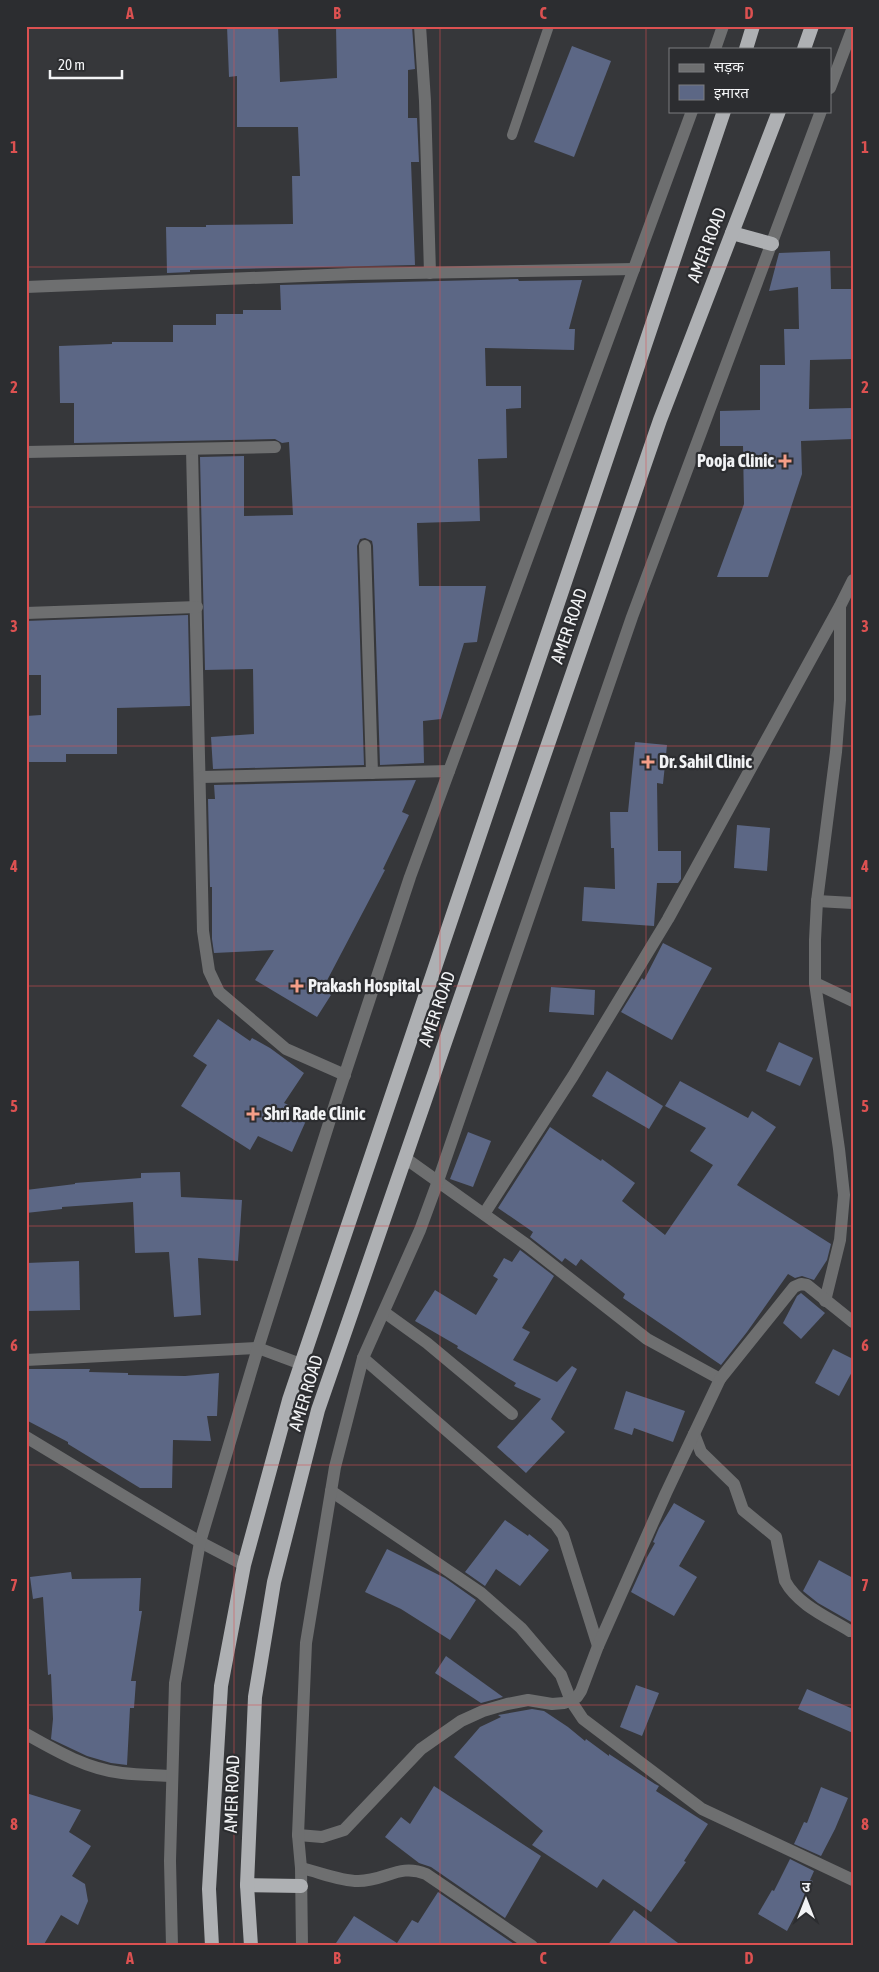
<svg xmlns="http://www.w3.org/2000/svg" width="879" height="1972" font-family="'Asap Condensed','Noto Sans Devanagari',sans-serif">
  <rect width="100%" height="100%" fill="#36373a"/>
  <g fill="#5c6785">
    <path d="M227 26H278L280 82 337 78 336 26H412L415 69 408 70V118H417L419 162H411L415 265 190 270V272L167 273 166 227H206V225L293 224 292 176H300L298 127H237V76L229 77Z"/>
    <path d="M572 46 611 61 574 157 534 142Z"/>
    <path d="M830 251 831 289H853V359L810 360 809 409 853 408V439L801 441 802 474 768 577H717L744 504 743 446H720V411L760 410V365H785L784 329H799L798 287 769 291 779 253Z"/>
    <path d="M518 279 519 281 582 280 569 329H575L574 350 485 348 486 386H521V408L506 409 507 458 478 459 480 521 417 523 419 586H486L477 642 464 643 441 719 423 721 424 763 380 765 373 546 372 541 365 538 360 539 357 546 364 765 213 769 211 737 254 734 253 669 205 670 200 457 244 456V516L293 515 289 442 282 443 275 439 74 443V403H60L59 346 112 344V342H173V325H216V314H243V310H281L280 285Z"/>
    <path d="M188 615 190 706 117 708V754H66V762H26V716L41 715V675H26V621Z"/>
    <path d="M635 742 667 745 663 784 657 783 658 851H681V879L678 883H657L654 926 582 921 584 887 615 889 614 848H611L610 812H628Z"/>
    <path d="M416 780 402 812 409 815 383 869 385 870 322 990 331 995 317 1017 255 980 274 950 214 953 212 939V887H210L208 799H215L214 785Z"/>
    <path d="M737 825 770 828 767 871 734 868Z"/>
    <path d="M663 943 712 968 672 1040 621 1012 642 978 644 980Z"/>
    <path d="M551 987 595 990 594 1015 549 1012Z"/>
    <path d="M218 1019 250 1041 252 1038 270 1048 304 1073 284 1103 309 1114 292 1152 258 1136 250 1150 181 1106 207 1065 193 1056Z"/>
    <path d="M779 1042 813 1058 800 1086 766 1071Z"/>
    <path d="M607 1071 663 1106 649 1129 592 1096Z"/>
    <path d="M680 1081 748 1118 752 1111 776 1127 737 1185 831 1244 827 1260 814 1280 802 1276 795 1278 788 1274 747 1332 721 1365 623 1298 625 1294 581 1259 576 1266 565 1258 562 1262 530 1237 533 1232 498 1208 550 1127 601 1161 602 1159 635 1183 622 1201 665 1235 713 1165 690 1151 706 1128 665 1106Z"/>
    <path d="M468 1132 491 1141 473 1187 450 1179Z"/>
    <path d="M180 1172 181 1197 242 1200 238 1261 198 1258 201 1315 174 1317 169 1252 135 1253 133 1202 62 1207V1209L26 1213V1190L75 1184V1183L141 1178V1173Z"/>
    <path d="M520 1250 554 1276 522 1328 530 1332 513 1360 557 1382 572 1366 577 1369 551 1419 565 1432 526 1473 497 1447 541 1399 514 1386 516 1383 457 1348 458 1346 415 1321 435 1290 476 1315 498 1279 493 1276 504 1258 512 1262Z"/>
    <path d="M79 1261 80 1310 26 1311V1263Z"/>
    <path d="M801 1293 825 1313 801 1339 783 1323 797 1296Z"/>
    <path d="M833 1349 853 1359V1370L839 1396 815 1383Z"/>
    <path d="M26 1369H90L89 1372 128 1373V1375L185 1376 219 1373 217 1416H207L211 1441 173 1440 172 1488H140L68 1444V1442L26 1420Z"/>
    <path d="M626 1391 685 1411 673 1442 634 1428 632 1435 614 1429Z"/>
    <path d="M674 1503 705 1521 679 1566 697 1577 674 1616 631 1592 646 1559 655 1543 653 1542 659 1528Z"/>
    <path d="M505 1520 528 1536 529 1534 549 1550 520 1586 496 1569 485 1586 465 1572Z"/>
    <path d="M387 1549 445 1578 476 1600 450 1640 401 1609 365 1592Z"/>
    <path d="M819 1560 853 1578V1623L818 1603 803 1591Z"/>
    <path d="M71 1572 72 1579 141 1578 139 1611H142L131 1681H136L134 1708H130L127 1765 111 1763 87 1756 51 1739 53 1719 51 1674 48 1675 43 1597 33 1599 30 1577Z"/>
    <path d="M446 1656 503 1697 481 1703 435 1673Z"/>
    <path d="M636 1685 659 1693 642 1736 620 1727Z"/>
    <path d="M807 1689 853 1709V1733L798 1709Z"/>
    <path d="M532 1709 544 1711 568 1727 585 1741 586 1739 609 1756V1754L655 1784 659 1786 656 1791 708 1824 684 1861 686 1862 651 1912 603 1879 597 1888 532 1845 543 1831 454 1757 480 1727 501 1717 498 1715Z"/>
    <path d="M434 1786 541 1856 505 1918 431 1867 419 1863 385 1837 401 1817 410 1824Z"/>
    <path d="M821 1787 848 1798 835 1829 821 1856 794 1844 804 1822 807 1823Z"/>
    <path d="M26 1793 81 1810 69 1832 91 1846 72 1876 85 1884 88 1901 78 1925 61 1915 43 1946H26Z"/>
    <path d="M790 1859 814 1871 810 1880 813 1881 787 1931 758 1914 772 1890 774 1891Z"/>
    <path d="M438 1892 517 1946H334L354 1916 397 1943 412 1920 418 1923Z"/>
    <path d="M634 1910 682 1946H607Z"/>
  </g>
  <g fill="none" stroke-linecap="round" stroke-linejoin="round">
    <path stroke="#6e6f70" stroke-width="10" d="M512 135 549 26"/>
    <g stroke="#6e6f70" stroke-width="12">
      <path d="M420 26 425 101 430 273"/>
      <path d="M26 287 352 274 634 269"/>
      <path d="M192 449 203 931 209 971 219 992 286 1049 345 1075"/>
      <path d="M26 452 275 447"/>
      <path d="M365 546 372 773"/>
      <path d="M26 613 197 607"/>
      <path d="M201 777 449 771"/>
      <path d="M817 901 853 903"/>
      <path d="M815 983 853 1001"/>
      <path d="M405 1158 527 1245 647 1339 720 1379"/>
      <path d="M484 1214 573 1076 668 919 840 606 853 580"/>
      <path d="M825 1301 840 1240 844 1195 839 1149 815 983V940L817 901 836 752 840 700V607"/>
      <path d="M384 1312 427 1343 512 1414"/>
      <path d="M363 1358 556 1525 563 1535 598 1646"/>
      <path d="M694 1434 701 1452 734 1484 743 1510 776 1537 785 1581C798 1605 827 1617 850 1631"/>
      <path d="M331 1491 481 1593 521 1628 561 1675 571 1701 583 1719 702 1809 853 1880"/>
      <path d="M26 1734C56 1751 87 1769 122 1773 139 1775 156 1775 172 1776"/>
      <path d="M298 1835 322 1837 344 1830 421 1749 461 1721 483 1711 507 1704 528 1700 552 1704 564 1703 577 1697 581 1691 598 1646 666 1493 720 1379 794 1287 801 1284 807 1285 853 1322"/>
      <path d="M301 1868C319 1872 340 1881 358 1881 386 1881 399 1863 426 1874L532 1946"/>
    </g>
    <g stroke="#6e6f70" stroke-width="12">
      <path d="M715 49 723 26"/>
      <path d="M830 88 853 27"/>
      <path d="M26 1360 258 1348 301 1364"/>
      <path d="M26 1437 200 1542 244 1565"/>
      <path d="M172 1946 170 1861 175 1683 200 1542 258 1348 335 1104 410 877 692 111"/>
      <path d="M302 1946 301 1868 298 1835 306 1643 335 1467 363 1358 420 1230 438 1181 632 617 821 111"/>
    </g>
    <g stroke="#aeb0b3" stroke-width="14">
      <path d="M746 49 753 26"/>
      <path d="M804 49 812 26"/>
      <path d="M732 233 772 244"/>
      <path d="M247 1885 301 1886"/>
      <path d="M212 1946 209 1889 221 1686 244 1565 289 1400 724 111"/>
      <path d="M251 1946 247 1885 255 1697 274 1582 318 1410 660 420 779 111"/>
    </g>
  </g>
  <path fill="none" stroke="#dc5151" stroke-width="1" stroke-opacity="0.55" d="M234 26V1946M440 26V1946M646 26V1946M26 267H853M26 507H853M26 746H853M26 986H853M26 1226H853M26 1465H853M26 1705H853"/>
  <g fill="#f49e88" stroke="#2c2d30" stroke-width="2">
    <path d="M782.5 453.5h5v5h5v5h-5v5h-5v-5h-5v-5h5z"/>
    <path d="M645.5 754.5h5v5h5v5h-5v5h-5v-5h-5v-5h5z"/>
    <path d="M294.5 978.5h5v5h5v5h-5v5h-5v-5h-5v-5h5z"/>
    <path d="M250.5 1106.5h5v5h5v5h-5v5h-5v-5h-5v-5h5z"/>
  </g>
  <g text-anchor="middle" stroke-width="4.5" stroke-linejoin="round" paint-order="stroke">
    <g font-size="18" fill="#f2f3f5" stroke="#2c2d30">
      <text transform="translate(707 245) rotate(-69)" y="6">AMER ROAD</text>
      <text transform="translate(569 626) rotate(-71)" y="6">AMER ROAD</text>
      <text transform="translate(437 1009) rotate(-71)" y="6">AMER ROAD</text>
      <text transform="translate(306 1393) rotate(-73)" y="6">AMER ROAD</text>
      <text transform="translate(232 1794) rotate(-88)" y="6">AMER ROAD</text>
    </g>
    <g font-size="18" font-weight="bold" fill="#f2f3f5" stroke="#2c2d30" text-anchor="start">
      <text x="774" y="467" text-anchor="end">Pooja Clinic</text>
      <text x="659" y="768">Dr. Sahil Clinic</text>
      <text x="308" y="992">Prakash Hospital</text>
      <text x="264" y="1120">Shri Rade Clinic</text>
    </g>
  </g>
  <rect width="879" height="1972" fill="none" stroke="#2c2d30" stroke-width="55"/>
  <rect x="669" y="48" width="162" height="65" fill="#2c2d30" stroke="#7b7c7f"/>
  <rect x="679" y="64" width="25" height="8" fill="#6e6f70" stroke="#7b7c7f"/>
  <text x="714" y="72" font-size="15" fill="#f2f3f5">सड़क</text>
  <rect x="679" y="85" width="25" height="15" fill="#5c6785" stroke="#7b7c7f"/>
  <text x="714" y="98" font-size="15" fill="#f2f3f5">इमारत</text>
  <g transform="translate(806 1900)" stroke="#2c2d30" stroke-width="4" paint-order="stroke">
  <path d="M0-4L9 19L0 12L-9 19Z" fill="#f2f3f5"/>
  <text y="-8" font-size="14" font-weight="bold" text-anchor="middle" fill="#f2f3f5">उ</text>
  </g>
  <path d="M50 70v8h72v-8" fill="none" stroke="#f2f3f5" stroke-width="2.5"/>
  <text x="58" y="70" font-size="15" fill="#f2f3f5" stroke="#2c2d30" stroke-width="4" paint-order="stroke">20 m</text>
  <rect x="28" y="28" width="824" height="1916" fill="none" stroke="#dc5151" stroke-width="2"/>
  <g font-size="16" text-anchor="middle" font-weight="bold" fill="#dc5151">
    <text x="130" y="19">A</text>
    <text x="337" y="19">B</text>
    <text x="543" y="19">C</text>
    <text x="749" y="19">D</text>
    <text x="14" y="153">1</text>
    <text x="865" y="153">1</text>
    <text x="14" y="393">2</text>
    <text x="865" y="393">2</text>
    <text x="14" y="632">3</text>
    <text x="865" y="632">3</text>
    <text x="14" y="872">4</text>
    <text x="865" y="872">4</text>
    <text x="14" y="1112">5</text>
    <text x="865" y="1112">5</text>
    <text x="14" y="1351">6</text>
    <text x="865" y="1351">6</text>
    <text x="14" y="1591">7</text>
    <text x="865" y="1591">7</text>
    <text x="14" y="1830">8</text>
    <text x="865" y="1830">8</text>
    <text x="130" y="1964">A</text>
    <text x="337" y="1964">B</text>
    <text x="543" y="1964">C</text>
    <text x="749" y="1964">D</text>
  </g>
</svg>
